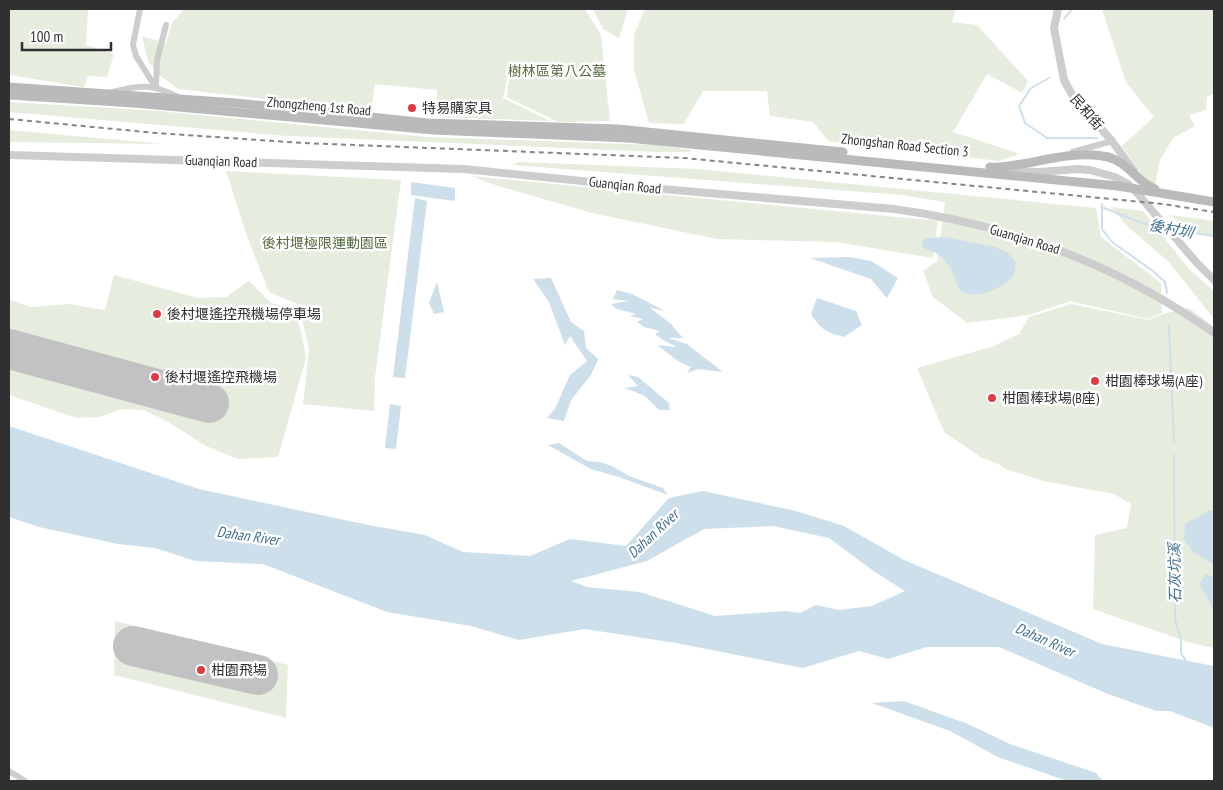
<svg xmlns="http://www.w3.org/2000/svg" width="1223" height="790" font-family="'PT Sans Narrow','Noto Sans TC',sans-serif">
  <rect width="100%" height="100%" fill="#fff"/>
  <g fill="#e6eddf">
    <path d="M9 9H88L86 45 114 54 107 77 88 76 84 87 9 75Z"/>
    <path d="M184 9H585L601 35 610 121 558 122 507 97 511 64H510L503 98 550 121 437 117V90L375 84 371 111 178 89 159 75 148 61 142 36 166 43 172 23Z"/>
    <path d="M593 9H628L619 38 604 30Z"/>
    <path d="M645 9H956L952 22 977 25 1028 81 1022 93 987 74 953 132 1020 154 999 161 828 141 813 122 770 116 767 91H703L684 124 649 123 634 70V34Z"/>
    <path d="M1102 9H1214V93L1207 97 1206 110 1189 115 1195 126 1173 138 1160 160 1155 185 1142 175 1122 146 1154 117 1126 82Z"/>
    <path d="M9 102 159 111 427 137 655 145 692 150 690 152H658L287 136 9 112Z"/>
    <path d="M9 130 164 144 9 142Z"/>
    <path d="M518 162 698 169 1096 208 1101 237 1161 283 1162 313 1148 319 1070 301 1029 315 967 323 933 297 923 271 937 261 945 202 902 195 512 165Z"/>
    <path d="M226 171 401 180 375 377 374 411 303 404 309 349 302 319 297 304 269 292 248 239Z"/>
    <path d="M471 176 917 219 938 220 933 258 837 242 717 239 592 213 498 186Z"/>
    <path d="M1111 207 1143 211 1189 269 1214 291V319L1169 262 1127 226Z"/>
    <path d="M1171 215 1214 221V237L1184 229Z"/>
    <path d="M114 275 198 298 226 297 249 281 271 303 292 308 301 331 306 358 278 457 238 459 206 446 165 420 144 410 122 409 99 417 76 418 9 395V299L30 307 69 304 105 310Z"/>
    <path d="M1071 304 1149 320 1163 314 1189 308 1214 327V648L1188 642 1093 609 1095 535 1127 528 1131 504 1114 494 1043 481 1006 469 1000 465 982 458 944 432 917 368 994 346 1019 334 1029 317Z"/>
    <path d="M115 621 288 665 286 718 114 675Z"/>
  </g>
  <g fill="#ccdfeb" fill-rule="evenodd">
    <path d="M411 182 455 188V201L411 195Z"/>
    <path d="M415 198 427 201 405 378 393 377Z"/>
    <path d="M945 237 995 247 1007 252 1016 263C1015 266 1015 271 1014 274 1007 288 972 302 960 290 958 288 956 282 955 279 948 261 943 255 924 248L921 242 927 238Z"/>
    <path d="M849 257 871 261 898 278 887 298 871 279 810 258Z"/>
    <path d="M551 278 571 322 584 331 586 348 598 359 591 375 571 400 564 421 547 418 555 409 570 375 587 361 570 336 565 345 549 302 533 279Z"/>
    <path d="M437 282 444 312 434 314 429 303Z"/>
    <path d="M617 290 632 294 665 311 650 308 670 323 683 338H668L687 344 723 372 698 369 687 373 691 367 678 361 657 345 677 347 663 340 655 334 660 331 644 327 637 322 643 319 630 316 636 314 617 309 611 304 629 301 613 299Z"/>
    <path d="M817 298 856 311 862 325 844 337C827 333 820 329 811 314Z"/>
    <path d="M628 375 638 377 669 403 670 410H659L645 396 625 388 638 386Z"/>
    <path d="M390 404 401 406 396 449 385 448Z"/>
    <path d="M9 426 199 489 368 525 425 535 463 552 530 556 570 539 626 546 669 498 703 491 796 511 844 526 904 560 1102 644 1214 666V728L1170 711H1156L1108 694 999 647H927L888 659 859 651 803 668 676 643 585 629 519 640 471 626 387 612 263 564 195 561 155 548 118 544 39 527 9 517ZM773 526 829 538 872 570 905 591 872 606 839 610 816 605 800 613 786 611 715 616 640 592 587 587 571 581 647 561 704 529Z"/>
    <path d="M559 443 587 461 599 462 612 466 629 476 663 488 668 495 619 477 591 469 548 445Z"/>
    <path d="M1214 510V565L1193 552 1184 539 1185 524 1208 511Z"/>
    <path d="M1206 574 1214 577V610L1199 584Z"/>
    <path d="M904 701 968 724 1010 744 1096 773 1103 781H1067L998 757 950 731 872 703Z"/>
  </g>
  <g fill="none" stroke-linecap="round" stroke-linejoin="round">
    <g stroke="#ccdfeb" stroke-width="2">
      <path d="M1064 19 1072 9"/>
      <path d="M1049 78 1031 88 1019 106 1025 123 1047 138H1097"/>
      <path d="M1102 204V229L1112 242 1153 271 1165 282 1167 293"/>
      <path d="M1101 207C1122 214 1143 226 1165 229"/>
      <path d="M1172 230 1214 236"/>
      <path d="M1169 326 1174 442"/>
      <path d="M1174 455 1175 620 1181 639V653L1186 661"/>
    </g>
    <g stroke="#c2c2c2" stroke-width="40">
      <path d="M9 349 209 403"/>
      <path d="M133 646 258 675"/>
    </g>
    <g stroke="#cdcdcd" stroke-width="6">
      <path d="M140 9 133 45 136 56 156 88"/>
      <path d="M156 86 157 60 166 25"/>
      <path d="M113 92C143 84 153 84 180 98"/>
      <path d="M1073 152 1112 141"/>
      <path d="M9 771 25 781"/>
    </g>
    <g stroke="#cdcdcd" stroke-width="8">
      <path d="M1058 9 1054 28 1064 80 1075 100 1112 141 1134 171"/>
      <path d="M9 155 464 169 650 188 894 209C1012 225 1117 264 1214 333"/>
      <path d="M1007 171 1039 172 1078 169 1090 170 1115 177 1128 184 1137 193 1196 262 1214 280"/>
    </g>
    <g stroke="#bababa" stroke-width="9">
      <path d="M9 87 236 103 428 123 618 129 843 152"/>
      <path d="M9 95 134 103 434 130 628 138 1118 186 1214 202"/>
      <path d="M990 167C1003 168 1015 165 1028 163 1053 158 1083 151 1108 157 1128 162 1137 182 1155 189"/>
    </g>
    <path stroke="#858585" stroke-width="2" stroke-dasharray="5 4" stroke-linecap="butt" d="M9 119 156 133 303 143 684 158 1163 204 1214 212"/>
  </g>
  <g fill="#df3b46" stroke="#fff" stroke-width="2">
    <circle cx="412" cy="108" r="5"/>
    <circle cx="157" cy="314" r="5"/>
    <circle cx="155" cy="377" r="5"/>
    <circle cx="1095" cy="381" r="5"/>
    <circle cx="992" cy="398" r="5"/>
    <circle cx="201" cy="670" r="5"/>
  </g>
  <g text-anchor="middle" stroke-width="5" stroke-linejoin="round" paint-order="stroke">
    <g font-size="14" fill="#536b3f" stroke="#fff">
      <text x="557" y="76">樹林區第八公墓</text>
      <text x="325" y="248">後村堰極限運動園區</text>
    </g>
    <g font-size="14" fill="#303030" stroke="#fff">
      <text transform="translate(319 106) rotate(5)" y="5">Zhongzheng 1st Road</text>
      <text transform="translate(1087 112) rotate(49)" y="5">民和街</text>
      <text transform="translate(905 145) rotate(6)" y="5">Zhongshan Road Section 3</text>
      <text transform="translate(221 161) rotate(2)" y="5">Guanqian Road</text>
      <text transform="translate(625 185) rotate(6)" y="5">Guanqian Road</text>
      <text transform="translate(1025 239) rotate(17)" y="5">Guanqian Road</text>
    </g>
    <g font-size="14" fill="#303030" stroke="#fff" text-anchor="start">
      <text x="422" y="113">特易購家具</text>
      <text x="167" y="319">後村堰遙控飛機場停車場</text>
      <text x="165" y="382">後村堰遙控飛機場</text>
      <text x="1105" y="386">柑園棒球場(A座)</text>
      <text x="1002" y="403">柑園棒球場(B座)</text>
      <text x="211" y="675">柑園飛場</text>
    </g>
    <g font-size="15" font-style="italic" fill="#417190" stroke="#fff">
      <text transform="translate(1171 229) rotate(11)" y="5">後村圳</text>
      <text transform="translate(653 534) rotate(-43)" y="5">Dahan River</text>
      <text transform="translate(248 536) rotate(8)" y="5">Dahan River</text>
      <text transform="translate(1175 573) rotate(-91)" y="5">石灰坑溪</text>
      <text transform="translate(1045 640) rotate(24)" y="5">Dahan River</text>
    </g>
  </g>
  <rect width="1223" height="790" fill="none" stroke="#303030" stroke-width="20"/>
  <path d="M22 42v8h89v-8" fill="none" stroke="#303030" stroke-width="2.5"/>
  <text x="30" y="42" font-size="15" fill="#303030" stroke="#ffffff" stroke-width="4" paint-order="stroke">100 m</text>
</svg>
